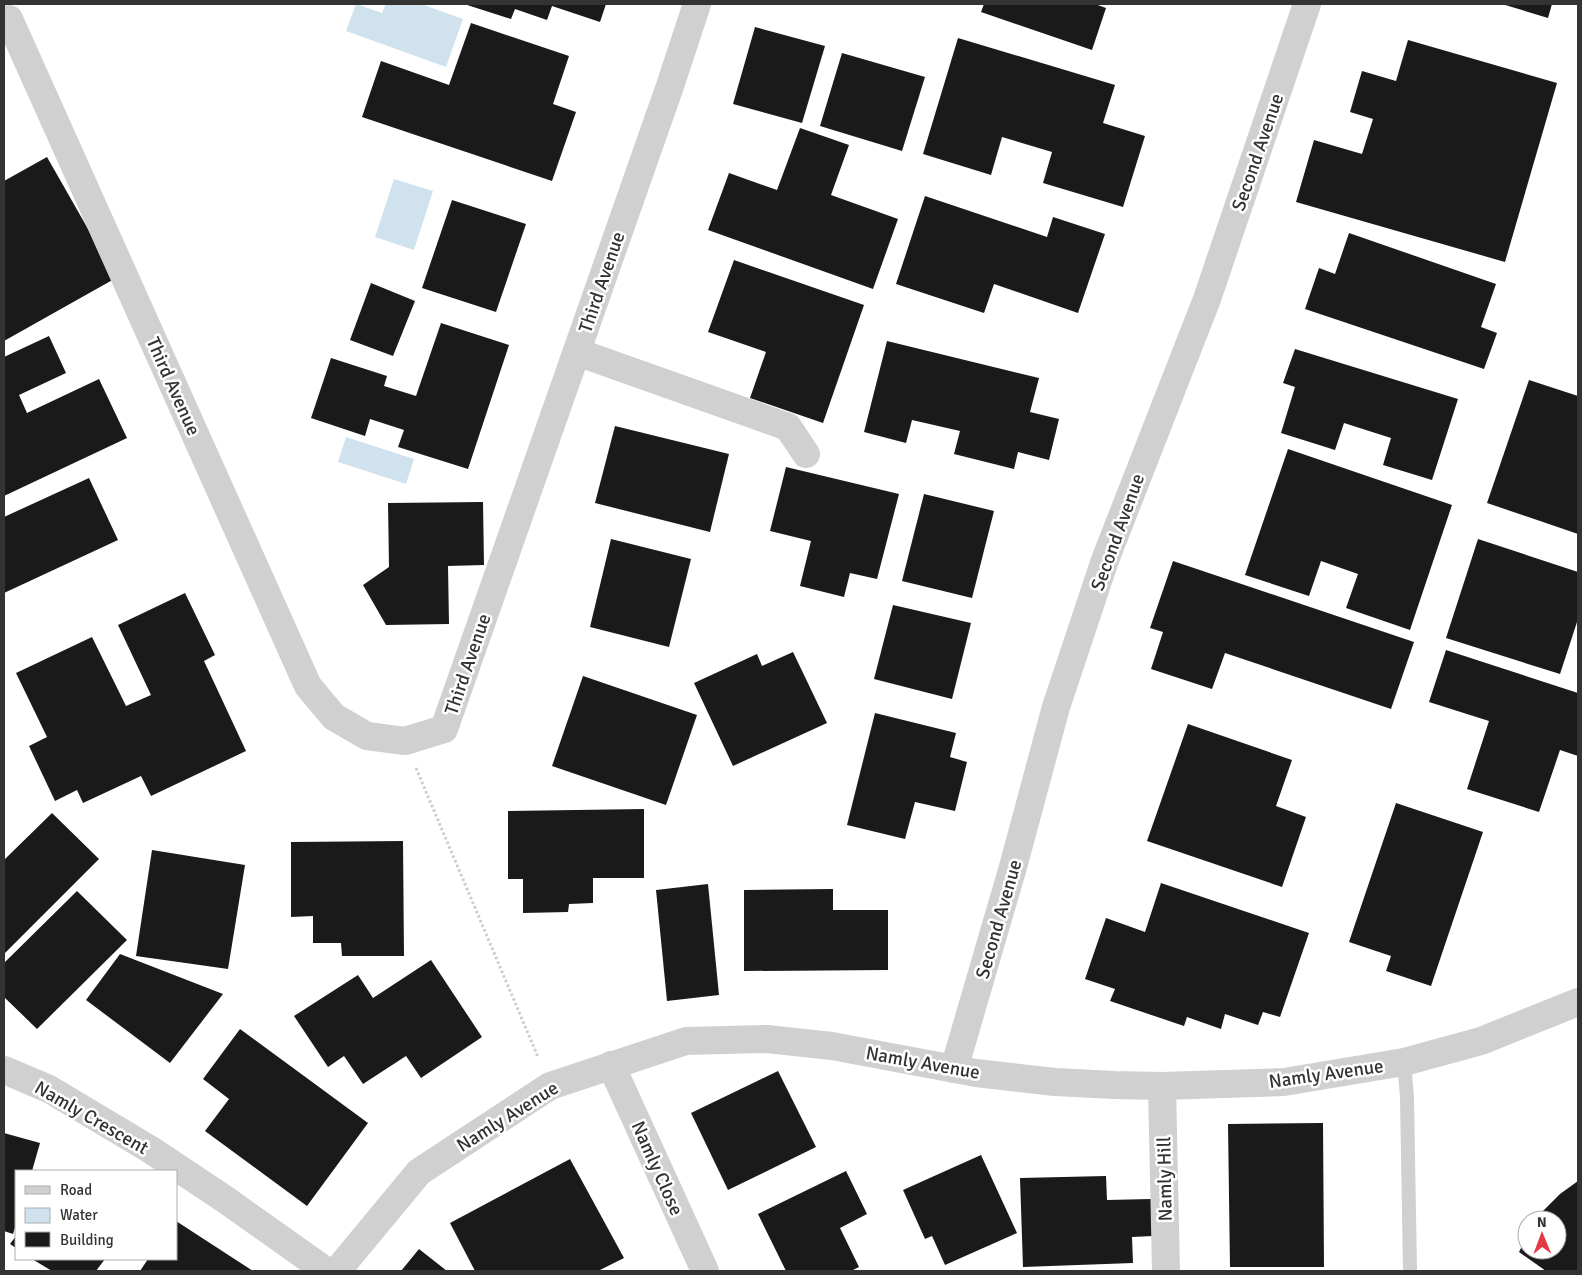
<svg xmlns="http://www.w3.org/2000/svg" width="1582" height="1275" font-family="Signika,sans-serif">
  <rect width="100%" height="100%" fill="#fff"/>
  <g fill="#cfe2ee">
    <path d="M356 4 382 13 386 4H421L463 19 446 67 346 31Z"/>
    <path d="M394 179 433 191 414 250 375 237Z"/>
    <path d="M346 437 414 459 406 484 338 462Z"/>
  </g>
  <g fill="#1a1a1a">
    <path d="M464 4H606L600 22 552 6 547 20 515 9 511 19Z"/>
    <path d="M984 4H1095L1106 8 1092 50 981 12Z"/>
    <path d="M1502 4H1552L1548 18Z"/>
    <path d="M471 23 569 56 553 104 576 112 552 181 362 117 381 61 449 85Z"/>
    <path d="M755 27 825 46 802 123 733 104Z"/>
    <path d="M958 38 1115 85 1103 123 1145 136 1123 207 1043 183 1052 152 1002 137 991 175 923 154Z"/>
    <path d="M1408 40 1557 83 1505 262 1296 202 1314 140 1362 154 1373 119 1350 112 1362 71 1396 81Z"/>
    <path d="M842 53 925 77 902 151 820 126Z"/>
    <path d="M800 128 849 145 831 195 898 219 873 289 708 230 729 173 777 190Z"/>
    <path d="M47 157 116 278 4 341V181Z"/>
    <path d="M925 196 1047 237 1053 217 1105 234 1078 313 994 284 984 313 896 284Z"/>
    <path d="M452 200 526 224 496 312 422 288Z"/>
    <path d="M1349 233 1496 284 1481 327 1497 333 1484 369 1305 309 1319 268 1335 274Z"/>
    <path d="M734 260 864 305 823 423 750 398 766 352 708 332Z"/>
    <path d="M371 283 415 301 393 356 350 340Z"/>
    <path d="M441 323 509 345 468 469 398 447 404 430 370 419 365 436 311 418 331 358 387 376 384 386 416 396Z"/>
    <path d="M49 336 66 373 19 395 27 413 99 379 127 438 4 496V357Z"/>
    <path d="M887 341 1039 378 1030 412 1059 419 1049 460 1018 452 1014 469 954 454 960 431 912 420 906 443 864 432Z"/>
    <path d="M1295 349 1458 399 1432 480 1383 465 1391 438 1344 423 1335 450 1281 433 1295 387 1283 383Z"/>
    <path d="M1529 380 1578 396V534L1487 503Z"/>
    <path d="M615 426 729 454 710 532 595 503Z"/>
    <path d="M1288 449 1452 505 1410 630 1346 608 1358 574 1321 561 1309 596 1245 575Z"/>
    <path d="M786 467 899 494 877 579 850 573 844 597 800 586 811 541 770 531Z"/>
    <path d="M89 478 118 540 4 593V517Z"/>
    <path d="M924 494 994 511 972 598 902 581Z"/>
    <path d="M483 502 484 565 448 566 449 624 386 625 363 585 389 567 388 503Z"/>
    <path d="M611 539 691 559 669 647 590 627Z"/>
    <path d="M1478 539 1578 572V619L1560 674 1446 638Z"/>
    <path d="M1173 561 1414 642 1391 709 1225 653 1212 689 1151 669 1163 632 1150 628Z"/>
    <path d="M185 593 215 655 204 661 246 751 151 796 141 776 83 803 77 790 55 801 29 746 47 737 16 673 92 637 126 706 151 695 118 625Z"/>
    <path d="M893 605 971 623 952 699 874 679Z"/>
    <path d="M1446 650 1578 693V756L1560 750 1539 812 1467 789 1489 721 1429 702Z"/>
    <path d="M793 652 827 723 733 766 694 683 757 654 762 666Z"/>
    <path d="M583 676 697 715 666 805 552 766Z"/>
    <path d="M875 713 956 733 950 757 967 762 955 811 915 802 905 839 847 825Z"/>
    <path d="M1188 724 1292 760 1276 806 1306 817 1282 887 1147 841Z"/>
    <path d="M1396 803 1483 832 1431 986 1386 971 1391 956 1349 942Z"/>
    <path d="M644 809V878H593V903L569 904 568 912 523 913V879H508V811Z"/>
    <path d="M52 813 99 859 4 954V860Z"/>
    <path d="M403 841 404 956H342L341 943H313V916L291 917V842Z"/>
    <path d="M152 850 245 865 228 969 136 956Z"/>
    <path d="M1161 883 1309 933 1280 1017 1263 1012 1258 1025 1225 1014 1221 1029 1187 1017 1184 1026 1110 1001 1115 989 1085 979 1106 918 1145 932Z"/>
    <path d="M708 884 719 995 667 1001 656 890Z"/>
    <path d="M833 889V910H888V970L744 971V890Z"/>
    <path d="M77 891 127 940 37 1029 4 997V963Z"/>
    <path d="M120 954 223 994 170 1063 86 1000Z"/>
    <path d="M431 960 482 1037 421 1078 406 1056 363 1084 344 1056 328 1067 294 1016 358 975 373 998Z"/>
    <path d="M240 1029 368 1123 307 1206 205 1131 229 1099 203 1079Z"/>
    <path d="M778 1071 816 1147 728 1190 691 1113Z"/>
    <path d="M1323 1123 1324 1267H1230L1228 1124Z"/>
    <path d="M4 1133 40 1143 32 1171H16V1224L13 1234 4 1231Z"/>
    <path d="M981 1155 1017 1233 945 1265 932 1236 925 1239 903 1190Z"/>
    <path d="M570 1159 624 1258 598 1271H475L450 1223Z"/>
    <path d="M846 1171 867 1214 840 1228 859 1267 851 1271H786L758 1214Z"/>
    <path d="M1106 1176 1107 1200 1151 1199 1153 1236 1132 1237 1133 1263 1023 1267 1020 1178Z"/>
    <path d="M1578 1181V1271H1546L1519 1252 1527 1236V1250H1557V1220H1534L1560 1194Z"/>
    <path d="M176 1221 253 1271H140L148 1259H176Z"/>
    <path d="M16 1236V1248L10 1244Z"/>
    <path d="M419 1249 447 1271H401Z"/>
    <path d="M32 1259H105L96 1271H52Z"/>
  </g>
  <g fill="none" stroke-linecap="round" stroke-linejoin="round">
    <path stroke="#cdcdcd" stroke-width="3" stroke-dasharray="2.5 2.5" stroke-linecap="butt" d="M416 768 538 1057"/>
    <path stroke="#d0d0d0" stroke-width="14" d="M1404 1062 1407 1097 1410 1271"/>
    <g stroke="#d0d0d0" stroke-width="28">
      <path d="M9 19 308 686 334 717 367 736 405 741 444 729 670 86 697 4"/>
      <path d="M577 352 788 427 806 454"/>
      <path d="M611 1065 705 1271"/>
      <path d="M954 1069 1013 867 1056 707 1105 560 1207 299 1307 4"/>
      <path d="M4 1070 49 1089 151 1150 226 1200 326 1271"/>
      <path d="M1162 1086 1166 1271"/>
      <path d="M337 1271 419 1172 550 1086 686 1041 767 1039 832 1046 976 1073 1055 1082 1114 1085 1162 1086 1284 1082 1404 1062 1481 1041 1578 1002"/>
    </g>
  </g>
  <g text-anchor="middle" stroke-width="5" stroke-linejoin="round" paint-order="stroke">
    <g font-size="19" fill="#333" stroke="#fff">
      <text transform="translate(1257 152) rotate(-71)" y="7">Second Avenue</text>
      <text transform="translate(601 282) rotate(-71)" y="7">Third Avenue</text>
      <text transform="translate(174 386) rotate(66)" y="7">Third Avenue</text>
      <text transform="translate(1117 532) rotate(-70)" y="7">Second Avenue</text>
      <text transform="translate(467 664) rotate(-71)" y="7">Third Avenue</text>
      <text transform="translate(998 919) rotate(-74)" y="7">Second Avenue</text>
      <text transform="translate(923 1062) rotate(10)" y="7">Namly Avenue</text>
      <text transform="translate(1326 1073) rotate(-8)" y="7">Namly Avenue</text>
      <text transform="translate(507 1116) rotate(-32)" y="7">Namly Avenue</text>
      <text transform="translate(92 1117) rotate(30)" y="7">Namly Crescent</text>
      <text transform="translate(658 1168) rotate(66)" y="7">Namly Close</text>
      <text transform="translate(1164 1179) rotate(-91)" y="7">Namly Hill</text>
    </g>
  </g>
  <rect width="1582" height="1275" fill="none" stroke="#333333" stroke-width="10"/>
  <rect x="15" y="1170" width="162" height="90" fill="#ffffff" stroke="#adadad"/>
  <rect x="25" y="1186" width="25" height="8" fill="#d0d0d0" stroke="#adadad"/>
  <text x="60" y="1195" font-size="15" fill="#333333">Road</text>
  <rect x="25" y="1208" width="25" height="15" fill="#cfe2ee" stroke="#adadad"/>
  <text x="60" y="1220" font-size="15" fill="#333333">Water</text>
  <rect x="25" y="1232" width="25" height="15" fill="#1a1a1a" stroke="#adadad"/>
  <text x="60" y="1245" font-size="15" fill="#333333">Building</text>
  <g transform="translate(1542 1235) rotate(359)"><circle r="24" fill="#ffffff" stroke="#adadad"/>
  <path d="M0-4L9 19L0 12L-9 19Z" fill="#e63946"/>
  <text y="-8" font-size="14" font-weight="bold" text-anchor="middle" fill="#333333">N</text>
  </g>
</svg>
